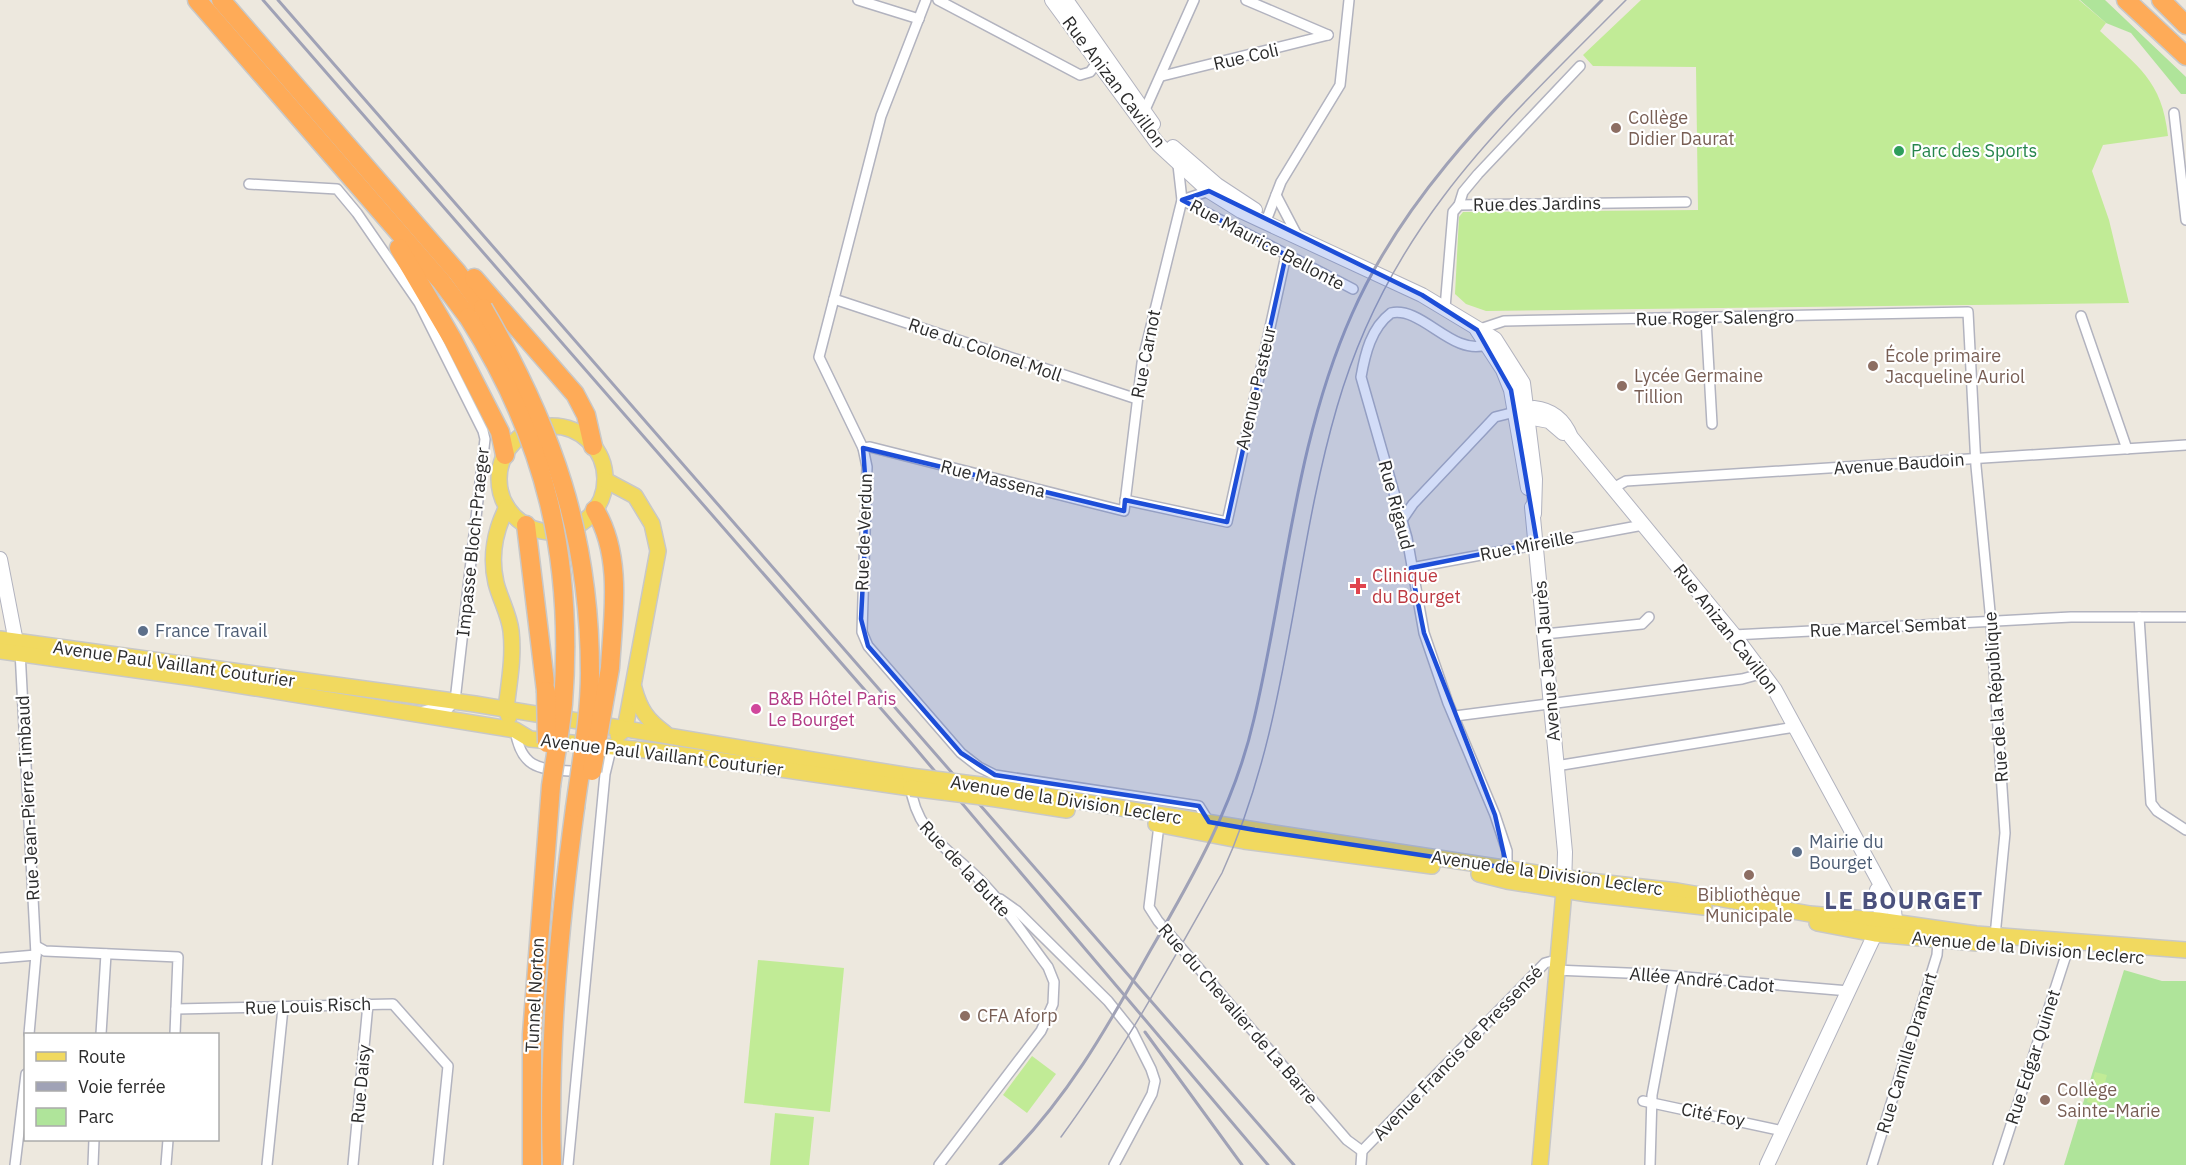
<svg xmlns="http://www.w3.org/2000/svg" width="2186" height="1165" font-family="'IBM Plex Sans',sans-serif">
  <rect width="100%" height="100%" fill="#ede8de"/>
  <g fill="#afe49a">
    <path d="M2080 0H2105L2186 77V94H2181L2131 33 2106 23Z"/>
    <path d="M2124 970 2162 981H2186V1165H2064Z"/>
  </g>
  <g fill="#c1eb96">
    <path d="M1641 0H2079L2106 23 2100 31C2138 67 2162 80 2168 136L2103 145 2092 171 2109 220 2129 303 1486 311 1466 304 1455 294 1459 217 1463 212 1698 210 1696 67 1593 66 1583 55Z"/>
    <path d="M758 960 844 968 830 1112 744 1103Z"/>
    <path d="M1032 1056 1056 1074 1027 1113 1003 1095Z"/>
    <path d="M2095 1072 2107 1075 2099 1105 2087 1102Z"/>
    <path d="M775 1113 814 1117 809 1165H770Z"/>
  </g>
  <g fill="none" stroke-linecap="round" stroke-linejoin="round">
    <g stroke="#b2b3bf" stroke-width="12">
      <g id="street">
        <path d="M858 0 919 19"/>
        <path d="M926 0 881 116 819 357 863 448 867 467 862 632 868 646 961 753 979 767 995 775 1199 806 1209 822"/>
        <path d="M938 0 1080 75 1090 72 1097 63"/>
        <path d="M1246 0 1328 35"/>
        <path d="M1162 76 1328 35"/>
        <path d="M1144 112 1194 0"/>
        <path d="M2174 113 2186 220"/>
        <path d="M249 184 337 189 357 213 419 303 483 431 485 439 455 701 447 710 434 708 420 712"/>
        <path d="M1276 195 1298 237"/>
        <path d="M1182 200 1353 289"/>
        <path d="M1182 200 1209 191"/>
        <path d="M1459 205 1463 192 1478 174 1580 66"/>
        <path d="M1266 221 1281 182 1340 85 1349 0"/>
        <path d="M834 299 1137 399"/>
        <path d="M1445 308 1453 212 1459 205 1686 202"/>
        <path d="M2081 316 2127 449"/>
        <path d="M1706 318 1712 424"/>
        <path d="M1477 330 1504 321 1968 312 1976 466 1991 622 2005 833 1995 936"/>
        <path d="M1486 345C1452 356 1422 306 1391 313 1371 328 1365 354 1361 377L1407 538 1424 633 1448 703 1495 815 1507 851V868"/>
        <path d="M863 448 870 447 1124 511 1142 363 1182 200 1178 165"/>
        <path d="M1613 488 1626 481 2186 445"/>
        <path d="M1125 500 1227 522 1286 255"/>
        <path d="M1402 520 1413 504 1495 417 1515 412"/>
        <path d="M1411 568 1643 525"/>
        <path d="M2139 617 2151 803 2157 811 2186 830"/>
        <path d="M1545 634 1642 624 1649 617"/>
        <path d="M1734 635 2071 617H2186"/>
        <path d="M20 651 36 955 29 1034"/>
        <path d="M1455 716 1742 679 1764 673"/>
        <path d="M515 730C522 774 545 768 581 772"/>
        <path d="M1556 766 1795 727"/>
        <path d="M910 784C916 834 947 847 979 879 1005 905 1026 938 1048 967L1054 982 1053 1004 1041 1031 939 1165"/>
        <path d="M1159 825 1149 907 1158 921 1347 1140 1362 1151"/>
        <path d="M1000 899 1017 911 1108 1001 1132 1031 1151 1069 1155 1081 1152 1094 1114 1165"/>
        <path d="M36 946 45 951 178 957 175 1034"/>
        <path d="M0 958 36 955"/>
        <path d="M1555 970 1650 974 1849 991"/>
        <path d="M176 1009 393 1004 448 1066 438 1165"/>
        <path d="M101 1034 106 954"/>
        <path d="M1643 1101 1783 1131"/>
        <path d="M1362 1151 1545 963 1556 960"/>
        <path d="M15 1165 26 1074"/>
        <path d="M93 1165 94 1140"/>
        <path d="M166 1165 168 1140"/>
        <path d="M267 1165 283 1008"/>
        <path d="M353 1165 368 1004"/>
        <path d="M568 1165 605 774 612 745"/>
        <path d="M1361 1165 1362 1151"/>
        <path d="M1650 1165 1652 1095 1674 977"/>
        <path d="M1872 1165 1937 955 1938 941"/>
        <path d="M1998 1165 2068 949"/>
      </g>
    </g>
    <g stroke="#b2b3bf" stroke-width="16">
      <g id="secondary">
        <path d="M1052 0 1158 144 1209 191 1241 211 1422 295 1495 339 1523 383 1535 479 1534 514"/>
        <path d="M1066 0 1153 124"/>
        <path d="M1173 147 1217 185 1255 210"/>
        <path d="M1477 330 1503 370 1511 390 1528 488"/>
        <path d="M1515 412H1528L1534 408C1553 410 1564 420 1571 437L1734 635 1775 690 1894 909 1895 922 1887 927"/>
        <path d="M1528 412 1533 418 1549 421 1563 433"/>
        <path d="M1532 507 1565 852 1564 888"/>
        <path d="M0 559 16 642"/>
        <path d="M1767 1165 1875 934 1882 907 1877 890"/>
      </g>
    </g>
    <g stroke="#c8c8c8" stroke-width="18">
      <g id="primary">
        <circle cx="552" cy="479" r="53"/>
        <path d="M605 480 635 496 652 524 658 551 625 729 618 735"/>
        <path d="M507 507C495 530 490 557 496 583 500 599 509 614 511 631 514 657 509 683 506 709L509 717"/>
        <path d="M0 639 475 704 910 776"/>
        <path d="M0 651 194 678 515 730 530 739 655 751 911 788"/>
        <path d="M634 688C640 710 647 720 665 733"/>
        <path d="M981 785 1255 830 1589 881 1677 891 1810 914 1878 920 1976 934 2186 950"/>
        <path d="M990 798 1067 810"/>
        <path d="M1156 824 1244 841 1432 866"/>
        <path d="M1479 874 1507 881 1588 894 1704 907"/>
        <path d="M1817 923 1875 934 1977 943"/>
        <path d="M1540 1165 1564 891"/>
      </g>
    </g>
    <g stroke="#c8c8c8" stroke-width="21">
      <g id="highway">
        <path d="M197 0 441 281 468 317"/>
        <path d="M221 0 457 272 483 308"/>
        <path d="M2126 0 2186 56"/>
        <path d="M2161 0 2186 25"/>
        <path d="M399 248 453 340 500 432 505 455"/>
        <path d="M474 278 575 394 586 415 593 446"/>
        <path d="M595 510C623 556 613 617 610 668"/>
        <path d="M526 525 546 691"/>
        <path d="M532 1165V1034L551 786"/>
        <path d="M552 1165C548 1045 559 927 575 808"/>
      </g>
    </g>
    <use href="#street" stroke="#fff" stroke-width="9"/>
    <use href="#secondary" stroke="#fff" stroke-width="14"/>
    <use href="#primary" stroke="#f1d95f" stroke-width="15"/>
    <use href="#highway" stroke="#feab58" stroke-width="18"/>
    <path stroke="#a0a2b6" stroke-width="1.5" d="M1061 1137C1122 1054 1171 963 1222 873 1290 725 1292 561 1337 407 1389 227 1499 127 1626 0"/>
    <g stroke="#a0a2b6" stroke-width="3">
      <path d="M263 0 911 743 1268 1165"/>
      <path d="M278 0 1294 1165"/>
      <path d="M1145 1032 1242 1165"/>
      <path d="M1000 1165C1065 1103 1107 1028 1150 951 1193 877 1235 803 1254 719 1286 584 1295 442 1352 314 1408 187 1507 97 1602 0"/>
    </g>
    <g stroke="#c8c8c8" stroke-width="18" stroke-linecap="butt">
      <g id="primary-bridge">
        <path d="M910 776 981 785"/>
        <path d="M911 788 990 798"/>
      </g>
    </g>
    <g stroke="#c8c8c8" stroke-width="21" stroke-linecap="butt">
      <g id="highway-bridge">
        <path d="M483 308C552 427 590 533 590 673 590 718 581 763 575 808"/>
        <path d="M468 317C546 440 574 559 563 704 560 732 555 759 551 786"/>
        <path d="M546 691 547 743"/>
        <path d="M592 771 610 668"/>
      </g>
    </g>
    <use href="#primary-bridge" stroke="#f1d95f" stroke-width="15"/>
    <use href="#highway-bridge" stroke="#feab58" stroke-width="18"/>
  </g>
  <path fill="#1d4ed8" fill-opacity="0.2" stroke="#1d4ed8" stroke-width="4.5" stroke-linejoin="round" d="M1209 191 1422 295 1477 330 1511 390 1537 543 1411 568 1424 633 1495 815 1507 868 1255 830 1209 822 1199 806 995 775 961 753 868 646 861 619 867 503 863 448 1124 511 1125 500 1227 522 1286 255 1182 200Z"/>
  <g fill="#8d6e63" stroke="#fff" stroke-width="2">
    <circle cx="1616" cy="128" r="6"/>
    <circle cx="1873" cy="366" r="6"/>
    <circle cx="1622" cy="386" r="6"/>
    <circle cx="1749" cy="875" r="6"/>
    <circle cx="965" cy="1016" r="6"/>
    <circle cx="2045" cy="1100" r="6"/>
  </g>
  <circle fill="#2e9e5b" stroke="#fff" stroke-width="2" cx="1899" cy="151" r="6"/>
  <path fill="#e0444e" stroke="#fff" stroke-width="2" d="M1355 577h6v6h6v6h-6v6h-6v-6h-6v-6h6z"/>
  <g fill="#5c6f8a" stroke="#fff" stroke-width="2">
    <circle cx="143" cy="631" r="6"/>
    <circle cx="1797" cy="852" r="6"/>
  </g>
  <circle fill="#d1479c" stroke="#fff" stroke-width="2" cx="756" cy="709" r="6"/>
  <g text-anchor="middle" stroke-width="4.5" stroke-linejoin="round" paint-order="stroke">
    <g font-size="18" fill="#2c2c2c" stroke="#fff">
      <text transform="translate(1246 57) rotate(-13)" y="6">Rue Coli</text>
      <text transform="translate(1114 82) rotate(53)" y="6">Rue Anizan Cavillon</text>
      <text transform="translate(1537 204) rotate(-1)" y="6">Rue des Jardins</text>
      <text transform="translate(1267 245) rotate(28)" y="6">Rue Maurice Bellonte</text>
      <text transform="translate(1715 318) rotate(-1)" y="6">Rue Roger Salengro</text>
      <text transform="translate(985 350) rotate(19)" y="6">Rue du Colonel Moll</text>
      <text transform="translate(1146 354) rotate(-79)" y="6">Rue Carnot</text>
      <text transform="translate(1256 388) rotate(-77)" y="6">Avenue Pasteur</text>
      <text transform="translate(1899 464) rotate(-4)" y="6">Avenue Baudoin</text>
      <text transform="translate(993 479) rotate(14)" y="6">Rue Massena</text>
      <text transform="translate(1396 505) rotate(75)" y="6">Rue Rigaud</text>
      <text transform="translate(864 532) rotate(-88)" y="6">Rue de Verdun</text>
      <text transform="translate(473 542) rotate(-84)" y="6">Impasse Bloch-Praeger</text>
      <text transform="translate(1527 546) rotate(-11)" y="6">Rue Mireille</text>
      <text transform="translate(1888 627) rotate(-3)" y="6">Rue Marcel Sembat</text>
      <text transform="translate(1726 629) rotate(52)" y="6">Rue Anizan Cavillon</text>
      <text transform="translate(1547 661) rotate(-95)" y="6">Avenue Jean Jaurès</text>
      <text transform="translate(174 664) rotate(8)" y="6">Avenue Paul Vaillant Couturier</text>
      <text transform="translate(1996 697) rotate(-94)" y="6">Rue de la République</text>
      <text transform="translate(662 755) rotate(7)" y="6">Avenue Paul Vaillant Couturier</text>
      <text transform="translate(28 798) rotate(-93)" y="6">Rue Jean-Pierre Timbaud</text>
      <text transform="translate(1066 800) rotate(9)" y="6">Avenue de la Division Leclerc</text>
      <text transform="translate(965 869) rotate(47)" y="6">Rue de la Butte</text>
      <text transform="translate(1547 873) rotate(8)" y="6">Avenue de la Division Leclerc</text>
      <text transform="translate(2028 948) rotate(5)" y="6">Avenue de la Division Leclerc</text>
      <text transform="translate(1702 980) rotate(5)" y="6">Allée André Cadot</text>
      <text transform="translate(535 995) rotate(-87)" y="6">Tunnel Norton</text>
      <text transform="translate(308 1006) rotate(-2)" y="6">Rue Louis Risch</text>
      <text transform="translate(1238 1014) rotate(49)" y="6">Rue du Chevalier de La Barre</text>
      <text transform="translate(1458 1053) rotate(-46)" y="6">Avenue Francis de Pressensé</text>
      <text transform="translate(1907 1053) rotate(-73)" y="6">Rue Camille Dramart</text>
      <text transform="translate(2033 1057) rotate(-72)" y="6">Rue Edgar Quinet</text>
      <text transform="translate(361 1084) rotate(-85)" y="6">Rue Daisy</text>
      <text transform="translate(1713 1115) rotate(11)" y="6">Cité Foy</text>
    </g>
    <g font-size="18" fill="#785e54" stroke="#fff" text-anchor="start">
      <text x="1628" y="124">Collège<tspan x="1628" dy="21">Didier Daurat</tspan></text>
      <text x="1885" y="362">École primaire<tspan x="1885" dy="21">Jacqueline Auriol</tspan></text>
      <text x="1634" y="382">Lycée Germaine<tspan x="1634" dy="21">Tillion</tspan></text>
      <text x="1749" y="901" text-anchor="middle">Bibliothèque<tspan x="1749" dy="21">Municipale</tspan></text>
      <text x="977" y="1022">CFA Aforp</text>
      <text x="2057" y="1096">Collège<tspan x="2057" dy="21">Sainte-Marie</tspan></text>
    </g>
    <g font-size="18" fill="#27864d" stroke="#fff" text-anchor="start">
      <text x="1911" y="157">Parc des Sports</text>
    </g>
    <g font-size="18" fill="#be3a42" stroke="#fff" text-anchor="start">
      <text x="1372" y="582">Clinique<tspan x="1372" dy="21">du Bourget</tspan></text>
    </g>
    <g font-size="18" fill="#4e5e75" stroke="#fff" text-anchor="start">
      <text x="155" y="637">France Travail</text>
      <text x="1809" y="848">Mairie du<tspan x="1809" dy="21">Bourget</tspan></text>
    </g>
    <g font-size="18" fill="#b23c85" stroke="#fff" text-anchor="start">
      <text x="768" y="705">B&amp;B Hôtel Paris<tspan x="768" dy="21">Le Bourget</tspan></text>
    </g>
    <g font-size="24" font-weight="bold" letter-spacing="1.5" fill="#4b517d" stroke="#fff">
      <text x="1904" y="909">LE BOURGET</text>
    </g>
  </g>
  <rect x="24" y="1033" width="195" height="108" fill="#ffffff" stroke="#ababab" stroke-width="1.5"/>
  <rect x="36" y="1052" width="30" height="9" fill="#f1d95f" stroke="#ababab" stroke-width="1.5"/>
  <text x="78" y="1063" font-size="18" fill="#2c2c2c">Route</text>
  <rect x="36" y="1082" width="30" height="9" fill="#a0a2b6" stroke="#ababab" stroke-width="1.5"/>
  <text x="78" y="1093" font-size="18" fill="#2c2c2c">Voie ferrée</text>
  <rect x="36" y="1108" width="30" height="18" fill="#afe49a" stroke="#ababab" stroke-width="1.5"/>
  <text x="78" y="1123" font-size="18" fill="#2c2c2c">Parc</text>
</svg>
